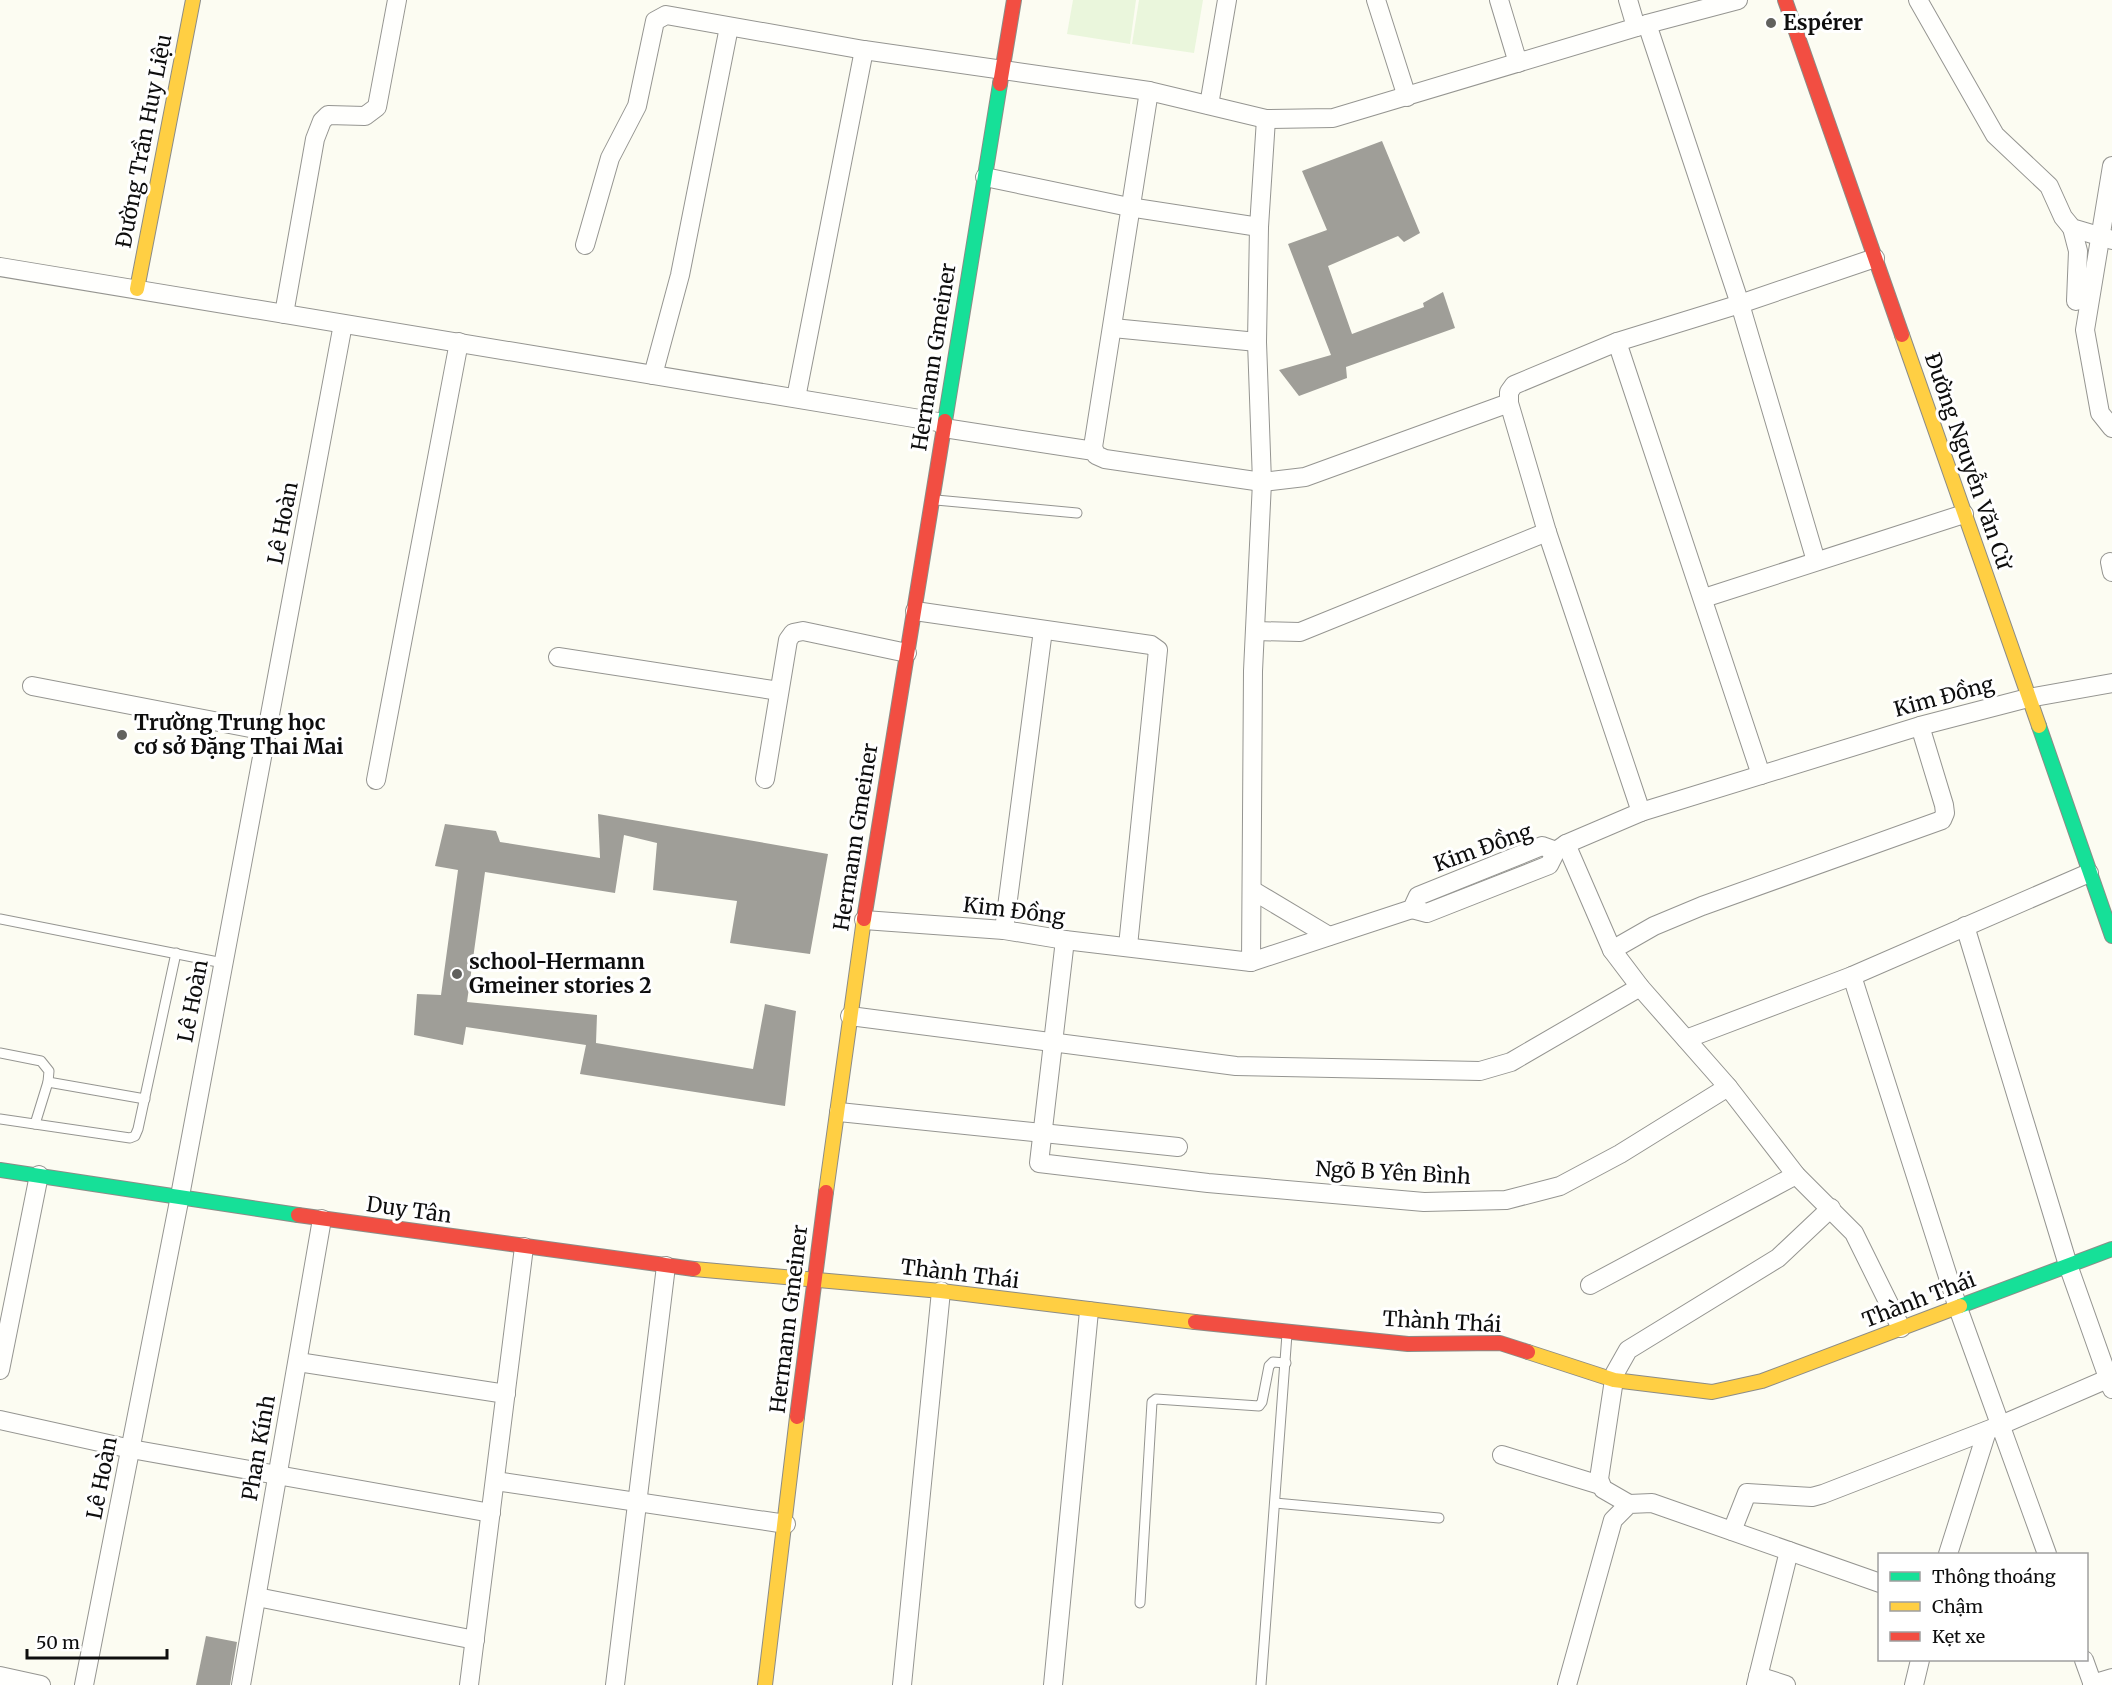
<svg xmlns="http://www.w3.org/2000/svg" width="2112" height="1685" font-family="Merriweather,serif">
  <rect width="100%" height="100%" fill="#fcfcf2"/>
  <g fill="#eaf6dc">
    <path d="M1073 0H1136L1130 44 1067 34Z"/>
    <path d="M1139 0H1203L1194 53 1132 44Z"/>
  </g>
  <g fill="#9f9e98">
    <path d="M1382 141 1420 233 1404 242 1398 236 1328 266 1352 334 1424 307 1423 303 1443 292 1455 328 1346 367 1347 378 1299 396 1279 370 1331 355 1288 244 1327 230 1302 171Z"/>
    <path d="M598 814 828 854 810 954 730 943 737 901 653 890 657 843 624 835 615 893 485 872 467 1002 597 1015 596 1043 753 1069 765 1004 796 1011 785 1106 580 1074 586 1045 466 1027 463 1045 414 1035 417 994 441 995 458 870 435 866 445 824 496 831 500 842 600 858Z"/>
    <path d="M206 1636 237 1642 230 1685H196Z"/>
  </g>
  <g fill="none" stroke-linecap="round" stroke-linejoin="round">
    <g stroke="#959591" stroke-width="11">
      <g id="lane">
        <path d="M936 500 1077 513"/>
        <path d="M0 919 223 963"/>
        <path d="M0 1053 41 1061 49 1071 48 1082 35 1124"/>
        <path d="M48 1082 145 1099"/>
        <path d="M0 1119 130 1138 135 1136 138 1129 176 953"/>
        <path d="M1275 1503 1439 1518"/>
        <path d="M1140 1603 1152 1402 1156 1399 1259 1406 1262 1402 1269 1366 1273 1362 1286 1363"/>
        <path d="M1261 1685 1287 1334"/>
      </g>
    </g>
    <g stroke="#959591" stroke-width="20">
      <g id="street">
        <path d="M1376 0 1407 97"/>
        <path d="M1499 0 1518 63"/>
        <path d="M1628 0 1636 27"/>
        <path d="M1918 0 1995 135 2049 186 2063 217 2072 228 2112 240"/>
        <path d="M1647 24 1740 304 1816 561"/>
        <path d="M1149 91 1093 447 1096 455 1105 459 1262 482 1305 477 1509 403"/>
        <path d="M1209 105 1227 0"/>
        <path d="M2112 166 2085 330 2100 413 2112 428"/>
        <path d="M985 177 1129 207 1259 227"/>
        <path d="M2072 228 2078 251 2076 301"/>
        <path d="M585 245 610 158 637 106 655 21 666 15 864 50 1149 91 1266 119 1333 118 1647 24 1738 0"/>
        <path d="M0 267 944 423"/>
        <path d="M284 314 315 139 322 121 328 115 365 116 377 107 397 0"/>
        <path d="M1113 328 1257 342"/>
        <path d="M1617 342 1761 775"/>
        <path d="M653 375 680 275 729 27"/>
        <path d="M796 398 864 50"/>
        <path d="M944 428 1094 451"/>
        <path d="M2110 562 2112 572"/>
        <path d="M1704 598 1964 514"/>
        <path d="M915 611 1151 645 1158 650 1128 946"/>
        <path d="M1255 631 1300 632 1547 532"/>
        <path d="M558 657 779 691"/>
        <path d="M32 686 266 731"/>
        <path d="M765 779 788 640 793 633 803 631 907 653"/>
        <path d="M376 780 459 342"/>
        <path d="M1641 812 1547 532 1509 403V392L1514 385 1617 342 1740 304 1875 258"/>
        <path d="M1566 844 1612 950 1640 987 1728 1087 1796 1175 1854 1233 1901 1328"/>
        <path d="M1252 890 1329 936"/>
        <path d="M1412 909 1427 913 1549 865 1556 851 1566 844 1641 812 1920 726 2028 698 2112 683"/>
        <path d="M864 920 1004 930 1065 940 1251 962 1412 909 1418 896 1542 846 1556 851"/>
        <path d="M1965 926 2068 1265 2112 1389"/>
        <path d="M1004 930 1043 630"/>
        <path d="M1065 940 1039 1163 1208 1183 1424 1202 1506 1200 1560 1186 1620 1154 1728 1087"/>
        <path d="M1612 950 1654 926 1702 906 1942 820 1945 813 1944 805 1920 726"/>
        <path d="M1251 962 1253 671 1262 482 1257 342 1259 227 1266 119"/>
        <path d="M1852 976 1958 1308 2047 1554"/>
        <path d="M850 1016 1236 1066 1480 1071 1511 1062 1640 987"/>
        <path d="M1686 1039 1852 976 2089 873"/>
        <path d="M839 1112 1178 1147"/>
        <path d="M1590 1285 1796 1175"/>
        <path d="M298 1362 506 1394"/>
        <path d="M0 1370 39 1175"/>
        <path d="M0 1420 131 1449 491 1513"/>
        <path d="M1502 1455 1600 1485"/>
        <path d="M495 1481 786 1524"/>
        <path d="M1629 1504 1603 1489 1599 1479 1615 1373 1628 1350 1778 1258 1831 1208"/>
        <path d="M1732 1531 1747 1493 1812 1497 1823 1494 2001 1425 2112 1377"/>
        <path d="M1948 1554 1987 1431"/>
        <path d="M257 1597 475 1640"/>
        <path d="M2084 1660 2093 1685"/>
        <path d="M0 1676 41 1685"/>
        <path d="M1758 1676 1786 1685"/>
        <path d="M2092 1684 2112 1678"/>
        <path d="M84 1685 180 1196 343 324"/>
        <path d="M241 1685 322 1219"/>
        <path d="M469 1685 524 1247"/>
        <path d="M615 1685 666 1266"/>
        <path d="M902 1685 941 1291"/>
        <path d="M1053 1685 1089 1311"/>
        <path d="M1567 1685 1613 1520 1629 1504 1652 1503 1880 1583"/>
        <path d="M1756 1685 1789 1551"/>
        <path d="M1914 1685 1920 1660"/>
      </g>
    </g>
    <g stroke="#8c8c87" stroke-width="16">
      <g id="fast">
        <path d="M945 421 1000 84"/>
        <path d="M2039 726 2112 936"/>
        <path d="M0 1170 298 1215"/>
        <path d="M1960 1306 2112 1249"/>
      </g>
    </g>
    <g stroke="#8c8c87" stroke-width="16">
      <g id="slow">
        <path d="M137 289 193 0"/>
        <path d="M1902 335 2039 726"/>
        <path d="M826 1192 864 919"/>
        <path d="M694 1269 941 1291 1195 1322"/>
        <path d="M1528 1352 1614 1380 1712 1392 1762 1381 1960 1306"/>
        <path d="M765 1685 797 1417"/>
      </g>
    </g>
    <g stroke="#8c8c87" stroke-width="16">
      <g id="jam">
        <path d="M1785 0 1902 335"/>
        <path d="M1000 84 1014 0"/>
        <path d="M864 919 945 421"/>
        <path d="M298 1215 694 1269"/>
        <path d="M1195 1322 1408 1344 1500 1343 1528 1352"/>
        <path d="M797 1417 826 1192"/>
      </g>
    </g>
    <use href="#lane" stroke="#fffffd" stroke-width="9"/>
    <use href="#street" stroke="#fffffd" stroke-width="18"/>
    <use href="#fast" stroke="#16e098" stroke-width="14"/>
    <use href="#slow" stroke="#ffcf43" stroke-width="14"/>
    <use href="#jam" stroke="#f24e42" stroke-width="14"/>
  </g>
  <g fill="#61615e" stroke="#fff" stroke-width="2">
    <circle cx="1771" cy="23" r="6"/>
    <circle cx="122" cy="735" r="6"/>
    <circle cx="457" cy="974" r="6"/>
  </g>
  <g text-anchor="middle" stroke-width="6" stroke-linejoin="round" paint-order="stroke">
    <g font-size="21" font-weight="bold" fill="#0e0e0e" stroke="#fff" text-anchor="start">
      <text x="1783" y="30">Espérer</text>
      <text x="134" y="730">Trường Trung học<tspan x="134" dy="24">cơ sở Đặng Thai Mai</tspan></text>
      <text x="469" y="969">school-Hermann<tspan x="469" dy="24">Gmeiner stories 2</tspan></text>
    </g>
    <g font-size="21" fill="#0e0e0e" stroke="#fff">
      <text transform="translate(144 141) rotate(-79)" y="7">Đường Trần Huy Liệu</text>
      <text transform="translate(934 357) rotate(-81)" y="7">Hermann Gmeiner</text>
      <text transform="translate(1968 461) rotate(71)" y="7">Đường Nguyễn Văn Cừ</text>
      <text transform="translate(283 523) rotate(-79)" y="7">Lê Hoàn</text>
      <text transform="translate(1944 697) rotate(-15)" y="7">Kim Đồng</text>
      <text transform="translate(856 837) rotate(-81)" y="7">Hermann Gmeiner</text>
      <text transform="translate(1483 848) rotate(-20)" y="7">Kim Đồng</text>
      <text transform="translate(1014 911) rotate(7)" y="7">Kim Đồng</text>
      <text transform="translate(193 1001) rotate(-79)" y="7">Lê Hoàn</text>
      <text transform="translate(1393 1173) rotate(3)" y="7">Ngõ B Yên Bình</text>
      <text transform="translate(409 1210) rotate(8)" y="7">Duy Tân</text>
      <text transform="translate(960 1274) rotate(7)" y="7">Thành Thái</text>
      <text transform="translate(1919 1300) rotate(-21)" y="7">Thành Thái</text>
      <text transform="translate(789 1319) rotate(-83)" y="7">Hermann Gmeiner</text>
      <text transform="translate(1442 1322) rotate(3)" y="7">Thành Thái</text>
      <text transform="translate(259 1448) rotate(-80)" y="7">Phan Kính</text>
      <text transform="translate(102 1478) rotate(-79)" y="7">Lê Hoàn</text>
    </g>
  </g>
  <rect x="1878" y="1553" width="210" height="108" fill="#ffffff" stroke="#9f9f9f" stroke-width="1.5"/>
  <rect x="1890" y="1572" width="30" height="9" fill="#16e098" stroke="#9f9f9f" stroke-width="1.5"/>
  <text x="1932" y="1583" font-size="18" fill="#0e0e0e">Thông thoáng</text>
  <rect x="1890" y="1602" width="30" height="9" fill="#ffcf43" stroke="#9f9f9f" stroke-width="1.5"/>
  <text x="1932" y="1613" font-size="18" fill="#0e0e0e">Chậm</text>
  <rect x="1890" y="1632" width="30" height="9" fill="#f24e42" stroke="#9f9f9f" stroke-width="1.5"/>
  <text x="1932" y="1643" font-size="18" fill="#0e0e0e">Kẹt xe</text>
  <path d="M27 1649v9h140v-9" fill="none" stroke="#0e0e0e" stroke-width="3"/>
  <text x="36" y="1649" font-size="18" fill="#0e0e0e" stroke="#ffffff" stroke-width="4.5" paint-order="stroke">50 m</text>
</svg>
